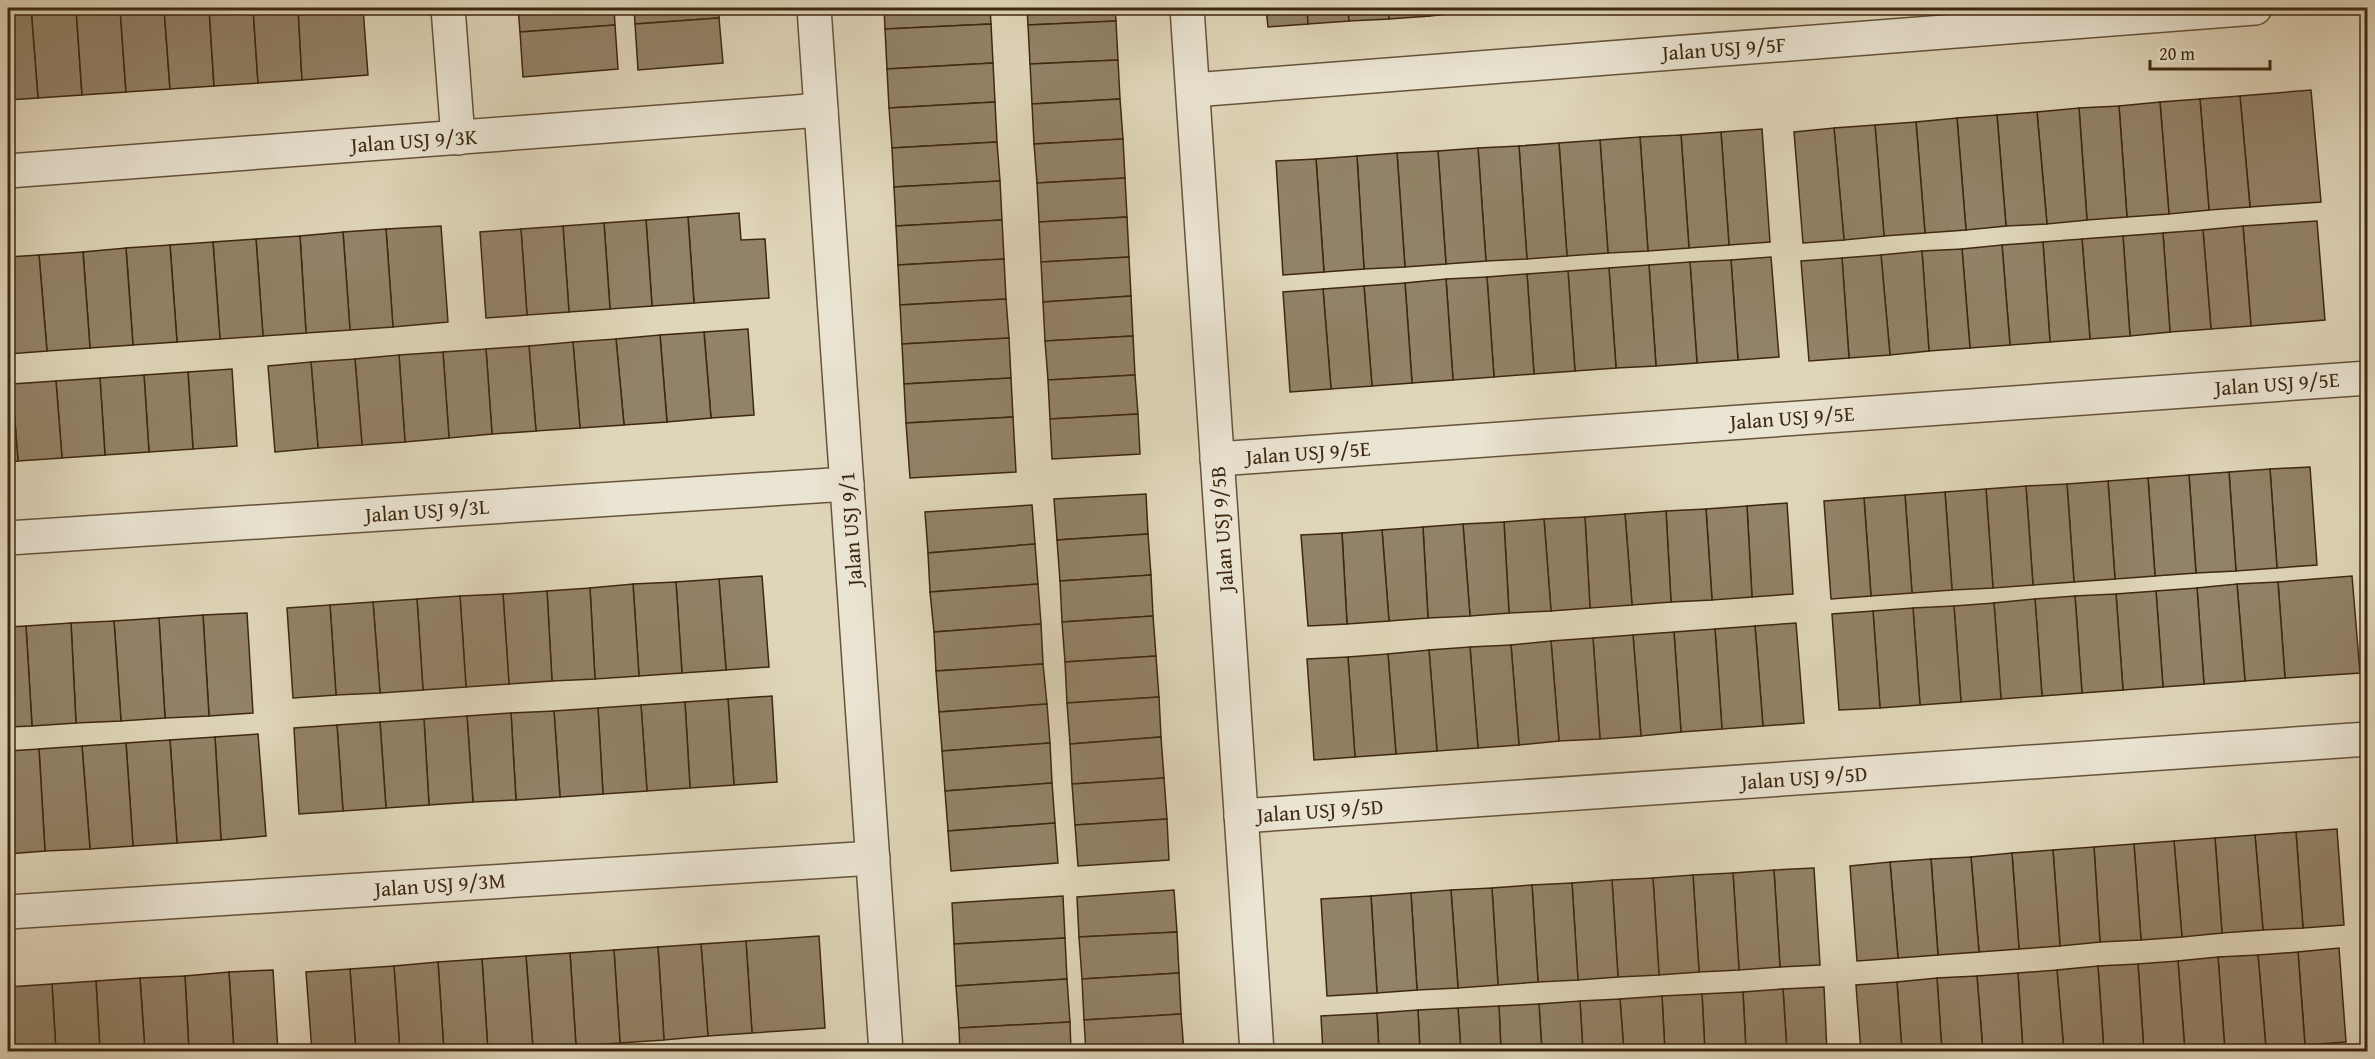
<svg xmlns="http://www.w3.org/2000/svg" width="2375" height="1059" font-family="'Gentium Book Plus',serif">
  <rect width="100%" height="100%" fill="#dfd5b9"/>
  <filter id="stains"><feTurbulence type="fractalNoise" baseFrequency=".00333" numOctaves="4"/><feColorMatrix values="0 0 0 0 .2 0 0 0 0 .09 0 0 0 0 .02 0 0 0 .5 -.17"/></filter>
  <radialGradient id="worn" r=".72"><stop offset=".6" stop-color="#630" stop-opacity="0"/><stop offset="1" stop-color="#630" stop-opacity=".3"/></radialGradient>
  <g fill="#928267" stroke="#3e280f" stroke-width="1.5">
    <path d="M31 8H76L82 95 38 98Z"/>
    <path d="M31 8 38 98 8 100V9Z"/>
    <path d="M76 8H120L126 92 82 95Z"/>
    <path d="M120 8H164L170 89 126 92Z"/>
    <path d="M164 8H209L214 86 170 89Z"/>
    <path d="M209 8H253L258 83 214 86Z"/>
    <path d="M253 8H298L302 80 258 83Z"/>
    <path d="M298 8H363L368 75 302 80Z"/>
    <path d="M518 8H614L615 25 520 32Z"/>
    <path d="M634 8H719V18L635 24Z"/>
    <path d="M884 8H990L991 24 885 29Z"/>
    <path d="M1027 8H1115L1116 21 1028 25Z"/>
    <path d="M1266 8H1307L1308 24 1268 27Z"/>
    <path d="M1307 8H1348L1349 21 1308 24Z"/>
    <path d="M1348 8H1388L1389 19 1349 21Z"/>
    <path d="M1388 8H1429L1430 16 1389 19Z"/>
    <path d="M1429 8H1470V12L1430 16Z"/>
    <path d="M1470 8H1510L1511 9 1470 12Z"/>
    <path d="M719 18 723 63 638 70 635 24Z"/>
    <path d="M1116 21 1118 60 1030 64 1028 25Z"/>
    <path d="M991 24 993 63 887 69 885 29Z"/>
    <path d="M615 25 618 69 523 77 520 32Z"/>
    <path d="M1118 60 1120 99 1032 104 1030 64Z"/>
    <path d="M993 63 995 102 889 108 887 69Z"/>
    <path d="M2311 90 2321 202 2250 207 2240 96Z"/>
    <path d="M2240 96 2250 207 2209 210 2200 99Z"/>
    <path d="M1120 99 1123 139 1034 144 1032 104Z"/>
    <path d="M2200 99 2209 210 2169 214 2160 102Z"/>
    <path d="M995 102 997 142 892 148 889 108Z"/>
    <path d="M2160 102 2169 214 2127 217 2119 106Z"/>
    <path d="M2119 106 2127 217 2087 220 2079 108Z"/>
    <path d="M2079 108 2087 220 2047 224 2037 112Z"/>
    <path d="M2037 112 2047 224 2006 226 1997 115Z"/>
    <path d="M1997 115 2006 226 1966 230 1957 118Z"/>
    <path d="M1957 118 1966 230 1925 233 1916 122Z"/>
    <path d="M1916 122 1925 233 1884 236 1875 125Z"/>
    <path d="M1875 125 1884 236 1844 240 1834 128Z"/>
    <path d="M1834 128 1844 240 1803 243 1794 132Z"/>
    <path d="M1762 129 1770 242 1729 245 1721 132Z"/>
    <path d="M1721 132 1729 245 1689 248 1681 135Z"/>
    <path d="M1681 135 1689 248 1648 251 1640 137Z"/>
    <path d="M1640 137 1648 251 1608 253 1600 140Z"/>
    <path d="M1123 139 1125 178 1037 183 1034 144Z"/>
    <path d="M1600 140 1608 253 1567 256 1559 143Z"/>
    <path d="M997 142 1000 181 894 187 892 148Z"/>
    <path d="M1559 143 1567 256 1527 259 1519 146Z"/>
    <path d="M1519 146 1527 259 1486 261 1478 148Z"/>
    <path d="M1478 148 1486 261 1446 264 1438 151Z"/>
    <path d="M1438 151 1446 264 1405 267 1397 153Z"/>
    <path d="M1397 153 1405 267 1364 269 1357 156Z"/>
    <path d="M1357 156 1364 269 1324 272 1316 159Z"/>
    <path d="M1316 159 1324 272 1283 275 1276 161Z"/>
    <path d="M1125 178 1127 217 1039 222 1037 183Z"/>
    <path d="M1000 181 1002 220 896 226 894 187Z"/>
    <path d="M739 213 741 240 765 239 769 298 694 303 688 217Z"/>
    <path d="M688 217 694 303 652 306 646 220Z"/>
    <path d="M1127 217 1129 257 1041 262 1039 222Z"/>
    <path d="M646 220 652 306 610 309 604 223Z"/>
    <path d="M1002 220 1004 259 898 265 896 226Z"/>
    <path d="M2317 221 2325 320 2251 326 2243 226Z"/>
    <path d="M604 223 610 309 569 312 563 226Z"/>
    <path d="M441 226 448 322 393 327 386 229Z"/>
    <path d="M563 226 569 312 527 315 521 229Z"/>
    <path d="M2243 226 2251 326 2211 329 2203 230Z"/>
    <path d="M386 229 393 327 350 330 343 232Z"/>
    <path d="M521 229 527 315 486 318 480 232Z"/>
    <path d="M2203 230 2211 329 2170 332 2163 233Z"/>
    <path d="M343 232 350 330 306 333 300 236Z"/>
    <path d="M2163 233 2170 332 2130 336 2123 236Z"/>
    <path d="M300 236 306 333 263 336 256 239Z"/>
    <path d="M2123 236 2130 336 2090 339 2082 239Z"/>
    <path d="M256 239 263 336 220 339 213 242Z"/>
    <path d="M2082 239 2090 339 2050 342 2043 242Z"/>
    <path d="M213 242 220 339 177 342 170 245Z"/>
    <path d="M2043 242 2050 342 2010 345 2002 245Z"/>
    <path d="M170 245 177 342 133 345 126 248Z"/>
    <path d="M2002 245 2010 345 1970 348 1962 249Z"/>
    <path d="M126 248 133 345 90 348 83 252Z"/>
    <path d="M1962 249 1970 348 1929 351 1922 251Z"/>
    <path d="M1922 251 1929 351 1890 355 1881 255Z"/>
    <path d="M83 252 90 348 47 351 39 255Z"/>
    <path d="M39 255 47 351 8 354V257Z"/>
    <path d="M1881 255 1890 355 1849 358 1842 258Z"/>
    <path d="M1129 257 1131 296 1043 302 1041 262Z"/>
    <path d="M1771 257 1779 357 1738 360 1731 260Z"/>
    <path d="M1842 258 1849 358 1809 361 1801 261Z"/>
    <path d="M1004 259 1006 299 900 305 898 265Z"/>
    <path d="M1731 260 1738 360 1697 363 1690 262Z"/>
    <path d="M1690 262 1697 363 1656 366 1649 265Z"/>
    <path d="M1649 265 1656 366 1616 368 1609 268Z"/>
    <path d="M1609 268 1616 368 1575 371 1568 271Z"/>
    <path d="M1568 271 1575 371 1534 374 1527 274Z"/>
    <path d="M1527 274 1534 374 1494 377 1487 277Z"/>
    <path d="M1487 277 1494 377 1453 380 1446 279Z"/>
    <path d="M1446 279 1453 380 1412 383 1405 283Z"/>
    <path d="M1405 283 1412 383 1372 386 1364 286Z"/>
    <path d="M1364 286 1372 386 1331 389 1323 289Z"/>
    <path d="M1323 289 1331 389 1290 392 1283 292Z"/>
    <path d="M1131 296 1133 336 1045 341 1043 302Z"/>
    <path d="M1006 299 1009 338 902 344 900 305Z"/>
    <path d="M748 329 754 415 711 418 704 332Z"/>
    <path d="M704 332 711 418 667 422 660 335Z"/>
    <path d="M660 335 667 422 624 425 616 339Z"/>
    <path d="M1133 336 1135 375 1048 380 1045 341Z"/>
    <path d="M1009 338 1011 378 904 384 902 344Z"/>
    <path d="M616 339 624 425 580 428 573 342Z"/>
    <path d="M573 342 580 428 536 431 529 346Z"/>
    <path d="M529 346 536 431 492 434 486 349Z"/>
    <path d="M486 349 492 434 449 438 443 352Z"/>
    <path d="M443 352 449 438 405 442 399 355Z"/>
    <path d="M399 355 405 442 362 445 355 359Z"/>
    <path d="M355 359 362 445 318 448 311 362Z"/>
    <path d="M311 362 318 448 275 452 268 366Z"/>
    <path d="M232 369 237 446 193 449 188 372Z"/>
    <path d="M188 372 193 449 149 452 144 375Z"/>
    <path d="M144 375 149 452 105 455 100 378Z"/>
    <path d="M1135 375 1138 414 1050 419 1048 380Z"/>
    <path d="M100 378 105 455 62 458 56 381Z"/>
    <path d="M1011 378 1013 417 906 423 904 384Z"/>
    <path d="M56 381 62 458 18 461 12 384Z"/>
    <path d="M12 384 18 461 8 462V385Z"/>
    <path d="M1138 414 1140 454 1052 459 1050 419Z"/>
    <path d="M1013 417 1016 472 910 478 906 423Z"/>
    <path d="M2310 467 2317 565 2277 568 2270 469Z"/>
    <path d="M2270 469 2277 568 2236 571 2229 472Z"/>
    <path d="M2229 472 2236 571 2196 573 2189 475Z"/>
    <path d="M2189 475 2196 573 2155 576 2148 478Z"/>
    <path d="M2148 478 2155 576 2115 579 2108 481Z"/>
    <path d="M2108 481 2115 579 2074 582 2067 484Z"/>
    <path d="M2067 484 2074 582 2033 585 2026 486Z"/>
    <path d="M2026 486 2033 585 1993 588 1986 489Z"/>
    <path d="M1986 489 1993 588 1952 590 1945 492Z"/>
    <path d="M1945 492 1952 590 1912 593 1905 495Z"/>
    <path d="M1146 494 1148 534 1057 540 1054 499Z"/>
    <path d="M1905 495 1912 593 1871 596 1864 498Z"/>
    <path d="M1864 498 1871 596 1831 599 1824 501Z"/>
    <path d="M1787 503 1793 594 1752 597 1747 506Z"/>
    <path d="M1032 505 1035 544 928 553 925 512Z"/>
    <path d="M1747 506 1752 597 1712 600 1706 509Z"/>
    <path d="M1706 509 1712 600 1671 602 1666 511Z"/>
    <path d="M1666 511 1671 602 1632 605 1625 514Z"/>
    <path d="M1625 514 1632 605 1590 608 1585 517Z"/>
    <path d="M1585 517 1590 608 1551 611 1544 519Z"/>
    <path d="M1544 519 1551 611 1509 613 1504 522Z"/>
    <path d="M1504 522 1509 613 1470 616 1463 524Z"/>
    <path d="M1463 524 1470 616 1428 618 1423 527Z"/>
    <path d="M1423 527 1428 618 1389 621 1382 530Z"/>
    <path d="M1382 530 1389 621 1347 624 1342 533Z"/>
    <path d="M1342 533 1347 624 1308 626 1301 535Z"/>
    <path d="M1148 534 1151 575 1060 581 1057 540Z"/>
    <path d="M1035 544 1038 584 930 592 928 553Z"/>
    <path d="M1151 575 1153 616 1062 622 1060 581Z"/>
    <path d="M762 576 769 667 726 670 719 579Z"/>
    <path d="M2352 576 2360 673 2285 678 2278 582Z"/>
    <path d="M719 579 726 670 682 673 676 582Z"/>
    <path d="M676 582 682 673 639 676 633 584Z"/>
    <path d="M2278 582 2285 678 2245 681 2237 584Z"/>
    <path d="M633 584 639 676 595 679 590 588Z"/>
    <path d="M1038 584 1041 624 934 632 930 592Z"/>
    <path d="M2237 584 2245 681 2204 684 2197 588Z"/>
    <path d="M590 588 595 679 552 681 547 591Z"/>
    <path d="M2197 588 2204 684 2163 687 2156 591Z"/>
    <path d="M547 591 552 681 509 684 503 594Z"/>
    <path d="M2156 591 2163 687 2123 690 2116 594Z"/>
    <path d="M503 594 509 684 466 687 460 596Z"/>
    <path d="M2116 594 2123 690 2082 693 2075 596Z"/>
    <path d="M460 596 466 687 423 690 417 599Z"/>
    <path d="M2075 596 2082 693 2042 696 2035 599Z"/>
    <path d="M417 599 423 690 380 693 373 602Z"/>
    <path d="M2035 599 2042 696 2001 699 1994 603Z"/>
    <path d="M373 602 380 693 336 695 330 605Z"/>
    <path d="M1994 603 2001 699 1961 702 1954 606Z"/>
    <path d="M330 605 336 695 293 698 287 608Z"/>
    <path d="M1954 606 1961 702 1920 705 1913 608Z"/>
    <path d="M1913 608 1920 705 1880 708 1873 611Z"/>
    <path d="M1873 611 1880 708 1839 710 1832 614Z"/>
    <path d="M247 613 253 713 209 716 203 615Z"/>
    <path d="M203 615 209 716 165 718 159 618Z"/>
    <path d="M1153 616 1156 656 1065 662 1062 622Z"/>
    <path d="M159 618 165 718 121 721 114 621Z"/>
    <path d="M114 621 121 721 76 723 71 623Z"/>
    <path d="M71 623 76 723 32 726 26 626Z"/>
    <path d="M1796 623 1804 723 1763 726 1755 626Z"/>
    <path d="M1041 624 1043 664 936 671 934 632Z"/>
    <path d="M26 626 32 726 8 727V627Z"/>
    <path d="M1755 626 1763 726 1722 729 1715 629Z"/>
    <path d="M1715 629 1722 729 1681 732 1674 632Z"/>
    <path d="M1674 632 1681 732 1641 736 1633 635Z"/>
    <path d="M1633 635 1641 736 1600 739 1593 638Z"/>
    <path d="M1593 638 1600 739 1559 741 1551 641Z"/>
    <path d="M1551 641 1559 741 1519 745 1511 645Z"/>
    <path d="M1511 645 1519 745 1478 748 1470 647Z"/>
    <path d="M1470 647 1478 748 1437 751 1429 650Z"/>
    <path d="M1429 650 1437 751 1396 754 1388 654Z"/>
    <path d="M1388 654 1396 754 1355 757 1348 657Z"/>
    <path d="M1156 656 1159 697 1067 703 1065 662Z"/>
    <path d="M1348 657 1355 757 1314 760 1307 659Z"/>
    <path d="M1043 664 1047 704 939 712 936 671Z"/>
    <path d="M772 696 777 782 734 785 728 699Z"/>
    <path d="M1159 697 1161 737 1070 744 1067 703Z"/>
    <path d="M728 699 734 785 690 788 685 702Z"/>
    <path d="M685 702 690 788 647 791 641 705Z"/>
    <path d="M1047 704 1050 743 942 751 939 712Z"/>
    <path d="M641 705 647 791 603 794 598 708Z"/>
    <path d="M598 708 603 794 560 797 554 711Z"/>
    <path d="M554 711 560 797 516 800 511 713Z"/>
    <path d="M511 713 516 800 473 802 467 716Z"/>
    <path d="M467 716 473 802 429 805 424 719Z"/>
    <path d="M424 719 429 805 386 808 380 722Z"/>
    <path d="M380 722 386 808 343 811 337 725Z"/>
    <path d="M337 725 343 811 299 814 294 728Z"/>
    <path d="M258 734 266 836 221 840 215 737Z"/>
    <path d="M215 737 221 840 177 843 170 740Z"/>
    <path d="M1161 737 1164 778 1072 784 1070 744Z"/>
    <path d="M170 740 177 843 133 846 126 743Z"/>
    <path d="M126 743 133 846 90 849 82 746Z"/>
    <path d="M1050 743 1052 783 945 791 942 751Z"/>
    <path d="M82 746 90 849 45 851 39 749Z"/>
    <path d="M39 749 45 851 8 854V751Z"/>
    <path d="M1164 778 1167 819 1075 825 1072 784Z"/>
    <path d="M1052 783 1055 823 948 831 945 791Z"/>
    <path d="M1167 819 1169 860 1078 866 1075 825Z"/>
    <path d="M1055 823 1058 863 951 871 948 831Z"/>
    <path d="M2337 829 2344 925 2303 928 2296 832Z"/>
    <path d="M2296 832 2303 928 2263 930 2255 835Z"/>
    <path d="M2255 835 2263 930 2222 933 2215 838Z"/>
    <path d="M2215 838 2222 933 2182 937 2174 841Z"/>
    <path d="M2174 841 2182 937 2141 940 2134 844Z"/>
    <path d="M2134 844 2141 940 2100 942 2094 847Z"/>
    <path d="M2094 847 2100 942 2060 946 2053 850Z"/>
    <path d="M2053 850 2060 946 2019 949 2012 853Z"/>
    <path d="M2012 853 2019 949 1979 952 1971 857Z"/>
    <path d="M1971 857 1979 952 1938 955 1931 859Z"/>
    <path d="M1931 859 1938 955 1898 958 1890 862Z"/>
    <path d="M1890 862 1898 958 1857 961 1850 866Z"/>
    <path d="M1814 868 1820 965 1780 967 1774 870Z"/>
    <path d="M1774 870 1780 967 1739 970 1733 873Z"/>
    <path d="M1733 873 1739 970 1699 972 1693 875Z"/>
    <path d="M1693 875 1699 972 1659 975 1653 878Z"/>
    <path d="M1653 878 1659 975 1618 977 1612 880Z"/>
    <path d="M1612 880 1618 977 1578 980 1572 883Z"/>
    <path d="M1572 883 1578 980 1538 982 1532 885Z"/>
    <path d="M1532 885 1538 982 1498 985 1492 888Z"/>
    <path d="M1492 888 1498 985 1458 988 1451 890Z"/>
    <path d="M1174 890 1177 932 1079 937 1077 897Z"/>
    <path d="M1451 890 1458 988 1417 990 1411 893Z"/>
    <path d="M1411 893 1417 990 1377 993 1371 896Z"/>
    <path d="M1063 896 1065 938 954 944 952 903Z"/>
    <path d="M1371 896 1377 993 1327 996 1321 899Z"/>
    <path d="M1177 932 1179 973 1082 979 1079 937Z"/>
    <path d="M819 936 825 1028 752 1033 746 941Z"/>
    <path d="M1065 938 1067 979 956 986 954 944Z"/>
    <path d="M746 941 752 1033 708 1036 701 944Z"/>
    <path d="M701 944 708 1036 664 1040 658 947Z"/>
    <path d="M658 947 664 1040 620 1043 614 950Z"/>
    <path d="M2339 948 2346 1042 2305 1045 2298 952Z"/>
    <path d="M614 950 620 1043 576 1046 570 953Z"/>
    <path d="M2298 952 2305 1045 2266 1048 2258 955Z"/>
    <path d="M570 953 576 1046 533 1049 526 956Z"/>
    <path d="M2258 955 2266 1048 2225 1051 2218 957Z"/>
    <path d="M526 956 533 1049 488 1052 482 959Z"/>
    <path d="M2218 957 2225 1051 2185 1052 2178 961Z"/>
    <path d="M482 959 488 1052H444L438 962Z"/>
    <path d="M2178 961 2185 1052H2144L2138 964Z"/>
    <path d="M438 962 444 1052H400L394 966Z"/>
    <path d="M2138 964 2144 1052H2104L2098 966Z"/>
    <path d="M394 966 400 1052H356L350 969Z"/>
    <path d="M2098 966 2104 1052H2064L2057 970Z"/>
    <path d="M350 969 356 1052H312L306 972Z"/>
    <path d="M273 970 278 1052H234L229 972Z"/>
    <path d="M2057 970 2064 1052H2023L2018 973Z"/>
    <path d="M229 972 234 1052H189L185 976Z"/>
    <path d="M1179 973 1181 1014 1084 1020 1082 979Z"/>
    <path d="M2018 973 2023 1052H1983L1977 976Z"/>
    <path d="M185 976 189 1052H145L140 978Z"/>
    <path d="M1977 976 1983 1052H1942L1937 978Z"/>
    <path d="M140 978 145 1052H100L96 981Z"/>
    <path d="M1937 978 1942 1052H1902L1897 982Z"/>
    <path d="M1067 979 1070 1022 959 1028 956 986Z"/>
    <path d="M96 981 100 1052H56L52 984Z"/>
    <path d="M1897 982 1902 1052H1861L1856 985Z"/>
    <path d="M52 984 56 1052H11L8 987Z"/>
    <path d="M1824 987 1827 1052H1787L1783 989Z"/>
    <path d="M1783 989 1787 1052H1746L1743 992Z"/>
    <path d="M8 991 11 1052H8Z"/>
    <path d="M1743 992 1746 1052H1705L1702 994Z"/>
    <path d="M1702 994 1705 1052H1665L1662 996Z"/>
    <path d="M1662 996 1665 1052H1624L1620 999Z"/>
    <path d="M1620 999 1624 1052H1583L1580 1001Z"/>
    <path d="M1580 1001 1583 1052H1542L1539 1004Z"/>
    <path d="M1539 1004 1542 1052H1501L1499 1006Z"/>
    <path d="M1499 1006 1501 1052H1461L1458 1008Z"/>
    <path d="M1458 1008 1461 1052H1420L1418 1010Z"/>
    <path d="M1418 1010 1420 1052H1379L1377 1013Z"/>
    <path d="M1377 1013 1379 1052H1323L1321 1016Z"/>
    <path d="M1181 1014 1184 1052H1086L1084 1020Z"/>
    <path d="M1070 1022 1071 1052H960L959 1028Z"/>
  </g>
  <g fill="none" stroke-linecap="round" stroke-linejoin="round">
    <g stroke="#66533a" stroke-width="36">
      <g id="minor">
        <path d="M448 8 458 138"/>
        <path d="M814 8 886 1052"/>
        <path d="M1187 8 1257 1052"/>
        <path d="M1193 90 2255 8"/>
        <path d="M8 171 821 110"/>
        <path d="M1217 459 2368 378"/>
        <path d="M8 538 847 484"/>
        <path d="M1241 816 2368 739"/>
        <path d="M8 912 873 858"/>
      </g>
    </g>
    <use href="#minor" stroke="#eae4d2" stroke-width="33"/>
  </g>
  <g text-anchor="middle" stroke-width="6" stroke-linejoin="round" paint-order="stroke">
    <g font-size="21" fill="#3e280f" stroke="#eae4d2">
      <text transform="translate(1724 49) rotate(-4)" y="7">Jalan USJ 9/5F</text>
      <text transform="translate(414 141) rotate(-4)" y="7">Jalan USJ 9/3K</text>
      <text transform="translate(2277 384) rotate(-4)" y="7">Jalan USJ 9/5E</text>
      <text transform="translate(1792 418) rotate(-4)" y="7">Jalan USJ 9/5E</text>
      <text transform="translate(1308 453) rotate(-4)" y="7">Jalan USJ 9/5E</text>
      <text transform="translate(427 511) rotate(-4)" y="7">Jalan USJ 9/3L</text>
      <text transform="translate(851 529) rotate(-94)" y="7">Jalan USJ 9/1</text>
      <text transform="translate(1222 529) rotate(-94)" y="7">Jalan USJ 9/5B</text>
      <text transform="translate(1804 778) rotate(-4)" y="7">Jalan USJ 9/5D</text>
      <text transform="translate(1320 811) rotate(-4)" y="7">Jalan USJ 9/5D</text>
      <text transform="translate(440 885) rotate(-4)" y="7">Jalan USJ 9/3M</text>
    </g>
  </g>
  <rect width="2375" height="1059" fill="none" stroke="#dfd5b9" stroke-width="30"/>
  <rect x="9" y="9" width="2357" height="1041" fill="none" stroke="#3e280f" stroke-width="3"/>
  <rect x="15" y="15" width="2345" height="1029" fill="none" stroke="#3e280f" stroke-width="1.5"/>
  <path d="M2150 60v9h120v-9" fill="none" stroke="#3e280f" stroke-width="3"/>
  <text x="2159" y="60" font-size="18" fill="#3e280f" stroke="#eae4d2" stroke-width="4.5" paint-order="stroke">20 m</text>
  <rect width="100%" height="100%" filter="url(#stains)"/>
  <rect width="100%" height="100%" fill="url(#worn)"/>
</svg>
